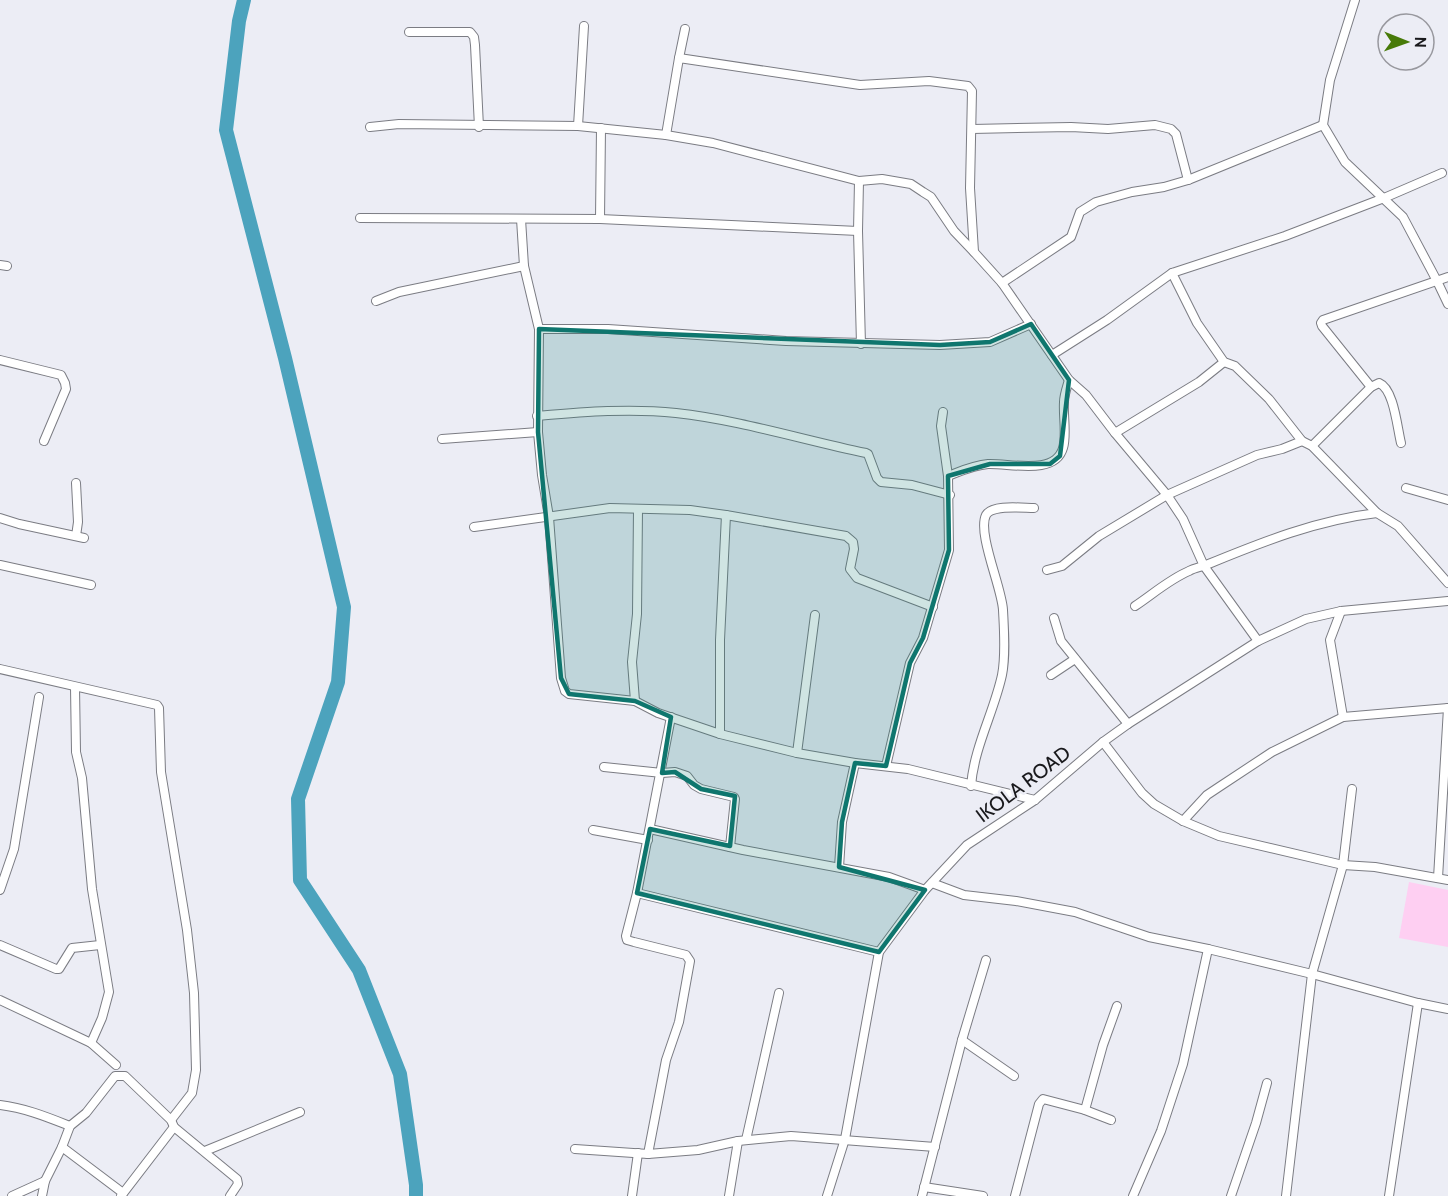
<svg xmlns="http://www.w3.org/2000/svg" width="1448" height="1196" font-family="Cabin,sans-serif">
  <rect width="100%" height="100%" fill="#ecedf5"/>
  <path fill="#fecff2" d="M1409 882 1448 890V947L1399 938Z"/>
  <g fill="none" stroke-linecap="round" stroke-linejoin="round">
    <path stroke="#4ca3bd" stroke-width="14" d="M244 0 239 21 226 130 285 358 344 607 338 682 298 799 300 880 359 970 400 1074 416 1185V1196"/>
    <g stroke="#7b7c83" stroke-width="10">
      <g id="minor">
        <path d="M1355 0 1330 80 1323 125 1345 162 1403 217 1437 281 1448 304"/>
        <path d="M409 32H470L474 37 475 45 479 127"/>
        <path d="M679 58 685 29"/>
        <path d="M578 126 584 26"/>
        <path d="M370 127 399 124 578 126 666 135 713 143 859 181 882 179 911 184 923 192 931 197 954 231 974 252"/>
        <path d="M972 129 1071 127 1108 129 1155 125 1171 129 1176 134 1188 180"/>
        <path d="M666 135 679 58 860 85 929 81 968 86 972 91 970 188 974 252 1002 283 1069 380 1086 395 1115 433 1167 495 1183 519 1204 566 1258 641"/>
        <path d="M859 181 858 231 861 344"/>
        <path d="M360 218 600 219 858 231"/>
        <path d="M521 219 524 266 539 329 538 432 542 475 549 517 561 678 565 691 569 694 635 701 658 713 720 734 797 753 855 763 908 769 1035 800"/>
        <path d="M600 219 601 128"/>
        <path d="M0 265 7 266"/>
        <path d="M1172 273 1197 323 1224 362 1235 366 1269 399 1302 441"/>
        <path d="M1002 283 1071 237 1080 212 1096 202 1132 192 1164 187 1188 180 1323 125"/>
        <path d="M376 301 399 292 524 266"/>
        <path d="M539 329H608L786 341 940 345 990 342 1031 324"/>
        <path d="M1052 355 1107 320 1172 273 1285 236 1384 198 1442 173"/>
        <path d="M0 360 61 375 65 383 66 389 44 441"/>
        <path d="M1371 387 1322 326 1321 323 1323 320 1448 277"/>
        <path d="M943 412 941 426 948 476"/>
        <path d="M537 416C584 412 629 408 676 413 740 420 803 440 866 453L868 454 877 478 881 482 912 485 950 495"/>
        <path d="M1115 433 1199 382 1224 362"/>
        <path d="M442 439 538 432"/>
        <path d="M1312 446 1371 387 1379 383C1394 389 1397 427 1401 443"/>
        <path d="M76 483 78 522 76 536"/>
        <path d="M1406 488 1448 500"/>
        <path d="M0 518 19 524 84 538"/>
        <path d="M474 527 610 508 690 510 726 515 846 536 853 542 854 549 850 569 857 578 933 607"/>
        <path d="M0 565 91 585"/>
        <path d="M1047 570 1062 566 1099 536 1167 495 1257 455 1282 449 1302 441 1312 446 1377 513 1398 526 1448 583"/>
        <path d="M1135 606C1153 594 1170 579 1189 571 1194 568 1201 567 1206 565 1262 542 1317 520 1377 513"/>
        <path d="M1341 611 1330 640 1343 717"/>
        <path d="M1054 618 1061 641 1128 724"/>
        <path d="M0 669 157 705 159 708 161 772 187 930 194 993 196 1070 192 1093 171 1120"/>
        <path d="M1051 675 1075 659"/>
        <path d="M75 687 76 752 82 778 92 889 109 992 102 1018 91 1043"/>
        <path d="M635 701 632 662 637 614 638 509"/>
        <path d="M720 734V640L726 515"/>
        <path d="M1103 742 1142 793 1154 804 1183 821 1219 836 1343 865 1375 867 1448 880"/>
        <path d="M797 753 815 615"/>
        <path d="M886 766 910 663 923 638 949 550 948 476C961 471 974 465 988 464 1010 463 1055 476 1063 448 1067 435 1063 417 1064 402 1064 395 1067 387 1069 380"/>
        <path d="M604 767 662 773 675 772 687 776 694 785 701 789 734 797 735 799 730 847"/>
        <path d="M971 786C974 747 994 712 1002 675 1006 655 1004 630 1003 610 1002 588 977 533 986 515 992 504 1023 508 1034 508"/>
        <path d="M1183 821 1207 795 1219 787 1272 752 1343 717 1448 708"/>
        <path d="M650 829 743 850 889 877 925 890"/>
        <path d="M593 830 648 840"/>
        <path d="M839 867 842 822 855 763"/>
        <path d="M1438 878 1448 708"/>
        <path d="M932 883 964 895 1016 901 1075 912 1149 937 1208 949 1312 974 1418 1003 1448 1009"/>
        <path d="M0 890 14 849 39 697"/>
        <path d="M637 893 879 952"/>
        <path d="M0 945 56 969H59L72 948 100 945"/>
        <path d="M0 1000 91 1043 116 1065"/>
        <path d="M962 1040 1014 1076"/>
        <path d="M0 1105C25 1108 47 1117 70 1126"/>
        <path d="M1085 1110 1103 1045 1117 1006"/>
        <path d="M746 1140 779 993"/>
        <path d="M62 1147 123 1193"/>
        <path d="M575 1149 648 1154 698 1150 738 1141 791 1136 935 1147"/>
        <path d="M205 1151 300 1112"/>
        <path d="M648 1154 666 1060 679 1022 690 961 686 955 634 942 627 940 626 936 637 893 671 717"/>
        <path d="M924 1187 983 1196"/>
        <path d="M12 1196 45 1181"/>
        <path d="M42 1196 45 1181 62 1147 70 1126 86 1113 115 1076H125L171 1120 174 1127 237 1179 238 1184 230 1196"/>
        <path d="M121 1196 174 1127"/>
        <path d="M632 1196 638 1153"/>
        <path d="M729 1196 738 1141"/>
        <path d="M827 1196 845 1139 879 952 925 890 967 845 1035 800 1103 742 1128 724 1258 641 1306 619 1341 611 1448 601"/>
        <path d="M922 1196 962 1040 986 960"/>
        <path d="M1015 1196 1039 1104 1043 1099 1085 1110 1111 1120"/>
        <path d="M1133 1196 1161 1131 1183 1064 1208 949"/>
        <path d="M1231 1196 1256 1123 1267 1083"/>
        <path d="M1286 1196 1312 974 1343 865 1352 789"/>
        <path d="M1389 1196 1418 1003"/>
      </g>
    </g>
    <use href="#minor" stroke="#fff" stroke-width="8"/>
  </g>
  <path fill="#0f766e" fill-opacity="0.2" stroke="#0f766e" stroke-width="4.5" stroke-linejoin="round" d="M1031 324 1069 380 1060 456 1050 464H990L948 476 949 550 923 638 910 663 886 766 855 763 842 822 839 867 925 890 879 952 637 893 650 829 730 846 735 796 701 789 675 772 662 773 671 717 635 701 569 694 561 678 538 432 539 329 940 345 990 342Z"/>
  <g text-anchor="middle" stroke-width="5" stroke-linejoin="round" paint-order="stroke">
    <g font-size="20" fill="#19191c" stroke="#ecedf5">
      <text transform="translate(1023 784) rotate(-37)" y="7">IKOLA ROAD</text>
    </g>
  </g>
  <g transform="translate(1406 42) rotate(91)"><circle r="28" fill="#ecedf5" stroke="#98989e" stroke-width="1.5"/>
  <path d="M0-4.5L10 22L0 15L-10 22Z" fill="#477a08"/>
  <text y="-9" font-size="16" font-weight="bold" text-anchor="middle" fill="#19191c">N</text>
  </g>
</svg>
